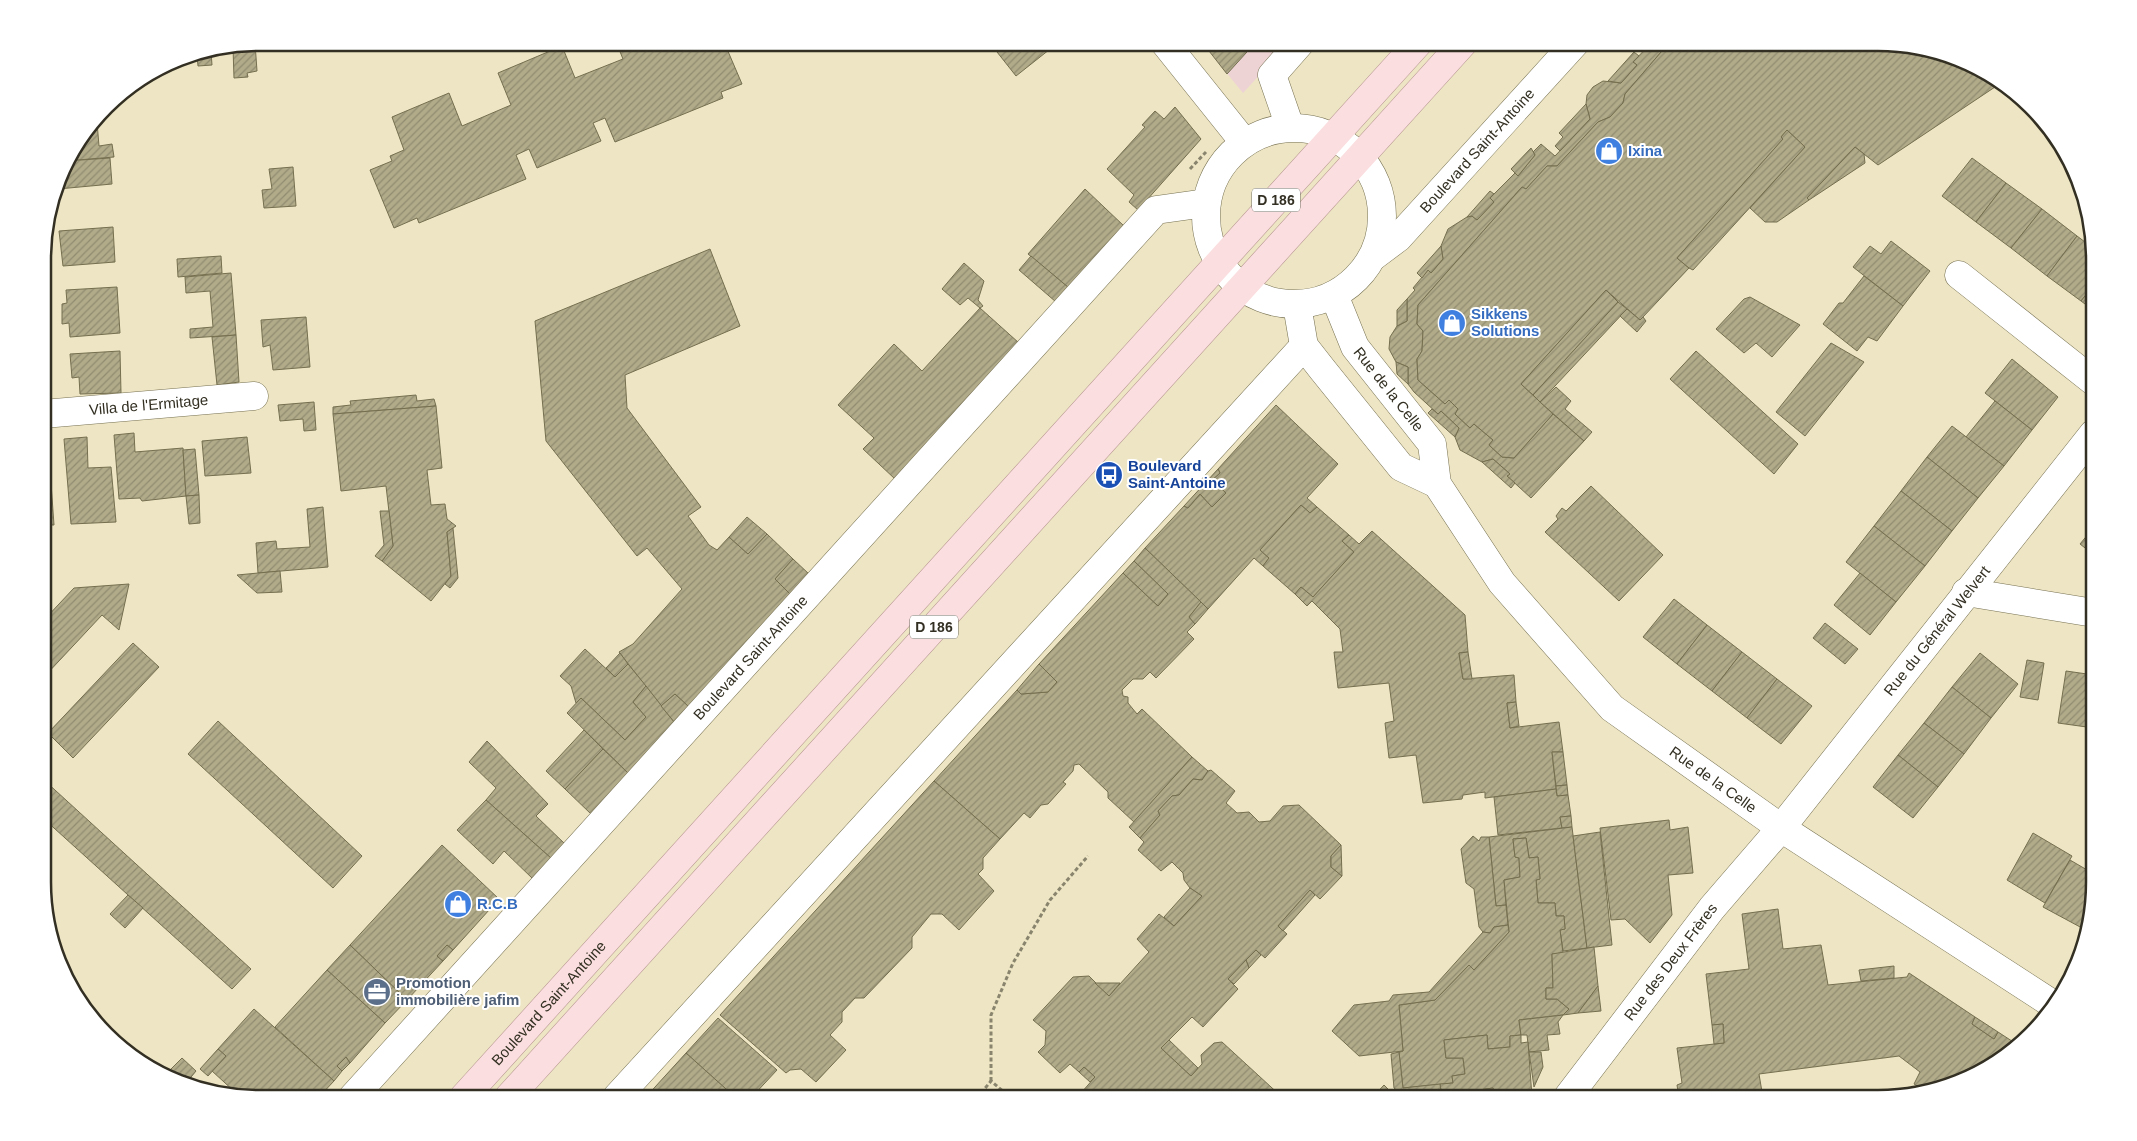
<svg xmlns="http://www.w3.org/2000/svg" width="2137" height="1141" font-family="Helvetica,sans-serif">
  <defs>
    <pattern id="building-hatch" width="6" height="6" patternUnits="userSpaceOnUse" patternTransform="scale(1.25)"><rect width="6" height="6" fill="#b1ab8a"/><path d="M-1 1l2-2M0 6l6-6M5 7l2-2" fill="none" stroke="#918c70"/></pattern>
  </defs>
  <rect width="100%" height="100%" fill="#ede5c3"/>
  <path fill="#eed3d5" d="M1202 43H1289L1243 93Z"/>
  <g fill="url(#building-hatch)" stroke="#756f50">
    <path d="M616 42H724L742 84 721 92 723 98 615 142 605 118 593 123 601 141 537 168 529 149 516 155 526 179 419 223 417 218 394 228 370 170 392 161 390 156 404 150 392 117 449 93 462 126 511 105 498 73 562 46 575 78 623 59Z"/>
    <path d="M1008 42H1059L1016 76 997 52Z"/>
    <path d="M1202 42H1256L1227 74Z"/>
    <path d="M1652 42H1678L1673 48 1668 44 1625 94 1623 103 1610 117 1598 122 1557 166H1547L1526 189 1522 187 1418 305 1417 324 1423 331 1422 351 1417 359 1418 380 1445 404 1449 400 1458 409 1455 414 1470 428 1474 424 1493 440 1489 445 1502 457 1514 458 1553 414 1584 441 1531 498 1507 476 1510 474 1493 459 1482 462 1460 450 1455 437 1459 428 1441 411 1438 414 1414 392 1408 384V367L1396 362 1389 349 1390 337 1397 326 1407 321V299L1415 290 1413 288 1428 270 1431 273 1443 259 1441 246 1448 229 1467 217 1472 216 1477 220 1494 202 1490 198 1515 173 1518 176 1535 155 1533 152 1541 144 1555 156 1590 119 1586 104 1587 95 1593 87 1603 81 1621 83 1637 65 1633 62Z"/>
    <path d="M1678 42H1878L1974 65 2001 83 1878 165 1855 147 1807 198 1809 200 1777 222H1765L1750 208 1805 147 1787 130 1781 137 1783 139 1677 258 1689 268 1643 317 1640 320 1606 290 1521 384 1553 414 1514 458 1502 457 1489 445 1493 440 1474 424 1470 428 1455 414 1458 409 1449 400 1445 404 1418 380 1417 359 1422 351 1423 331 1417 324 1418 305 1522 187 1526 189 1547 166H1557L1598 122 1610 117 1623 103 1625 94 1668 44 1673 48Z"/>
    <path d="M255 43 257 71 247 73 248 77 234 78 233 48Z"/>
    <path d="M211 52 212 65 198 66 197 55Z"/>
    <path d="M1634 52 1639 56 1633 62 1637 65 1621 83 1608 81Z"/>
    <path d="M1586 104 1590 119 1560 151 1555 146 1563 137 1559 133Z"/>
    <path d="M1175 107 1201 139 1138 210 1129 202 1134 195 1107 169 1145 127 1142 125 1155 111 1164 119Z"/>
    <path d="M97 122 99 146 112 144 114 157 66 161Z"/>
    <path d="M1787 130 1805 147 1693 270 1689 268 1677 258 1783 139 1781 137Z"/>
    <path d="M1855 147 1864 154 1865 163 1809 200 1807 198Z"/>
    <path d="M1531 148 1535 155 1518 176 1511 169Z"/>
    <path d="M110 158 112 184 58 189 66 161Z"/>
    <path d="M1972 158 2006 183 1976 222 1942 196Z"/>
    <path d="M293 167 296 206 264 208 262 190 272 189 269 169Z"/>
    <path d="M2006 183 2042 209 2011 248 1976 222Z"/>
    <path d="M1085 189 1124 226 1069 288 1028 254Z"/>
    <path d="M1490 191 1494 194 1490 198 1494 202 1477 220 1472 216 1467 217Z"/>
    <path d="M2042 209 2077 236 2047 276 2011 248Z"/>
    <path d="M113 227 115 262 63 266 59 231Z"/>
    <path d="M2077 236 2093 248V286L2081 301 2047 276Z"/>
    <path d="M1891 241 1930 271 1903 306 1853 267 1870 246 1881 254Z"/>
    <path d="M1441 246 1443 259 1431 273 1428 270 1422 278 1417 273Z"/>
    <path d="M710 249 740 326 625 375 627 408 701 507 688 516 709 545 717 550 729 537 748 554 767 534 793 559 775 579 791 595 689 707 675 694 661 706 619 652 633 644 682 589 647 548 637 556 546 441 535 321Z"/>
    <path d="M221 256 222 273 178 277 177 259Z"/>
    <path d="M1031 256 1069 288 1056 302 1019 270Z"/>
    <path d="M964 263 984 281 978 300 983 306 980 308 968 298 960 305 942 289Z"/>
    <path d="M231 273 236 335 190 338V329L213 327 210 291 186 293 185 277Z"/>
    <path d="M1864 276 1903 306 1877 341 1868 337 1857 351 1823 324 1839 303H1843Z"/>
    <path d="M2093 286V310L2081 301Z"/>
    <path d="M117 287 120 333 70 337 69 323 62 324V304L67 303 66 290Z"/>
    <path d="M1606 290 1618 302 1533 395 1521 384Z"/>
    <path d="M1750 297 1800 325 1772 357 1756 343 1744 353 1716 329 1744 299Z"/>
    <path d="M1407 299V321L1397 326V310Z"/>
    <path d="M1618 302 1627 309 1540 402 1533 395Z"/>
    <path d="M980 308 1019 343 895 479 863 449 874 438 838 405 894 344 922 371Z"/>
    <path d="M1627 309 1640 320 1643 317 1646 321 1637 332 1620 316Z"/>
    <path d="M306 317 310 367 273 370 270 345 263 347 261 320Z"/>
    <path d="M236 335 239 382 217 385 212 337Z"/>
    <path d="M1831 343 1864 362 1805 436 1776 412Z"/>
    <path d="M120 351 121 393 80 394 79 377 72 378 70 354Z"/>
    <path d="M1696 351 1798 444 1774 474 1670 379Z"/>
    <path d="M2012 359 2058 397 2032 430 1985 393Z"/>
    <path d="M1396 362 1408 367V384L1397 374Z"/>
    <path d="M1556 387 1571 401 1565 409 1592 432 1584 441 1540 402Z"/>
    <path d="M416 395 417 401 434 399 436 406 333 414V407L351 405 350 401Z"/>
    <path d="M1995 401 2032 430 2004 466 1966 437Z"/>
    <path d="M314 402 316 430 304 431 303 419 280 421 278 405Z"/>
    <path d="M1276 405 1338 464 1307 498 1317 507 1310 513 1301 505 1260 550 1269 558 1263 566 1254 558 1208 609 1145 548 1184 506 1188 508 1200 494 1212 507 1226 493 1212 480 1220 473 1218 469Z"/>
    <path d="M436 406 442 468 427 470 431 505 445 504 447 519 456 526 447 532 451 576 431 601 382 561 393 546 386 486 341 491 333 414Z"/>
    <path d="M1432 409 1438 414 1441 411 1459 428 1455 437 1428 413Z"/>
    <path d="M1952 426 2004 466 1978 498 1927 457Z"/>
    <path d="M134 433 135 452 183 448 186 496 142 501 140 498 119 499 114 435Z"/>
    <path d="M87 437 88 468 111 467 116 522 71 524 64 439Z"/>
    <path d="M247 437 251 473 205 476 202 441Z"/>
    <path d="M43 441H48L54 525H44Z"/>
    <path d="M195 449 199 495 186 496 183 450Z"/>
    <path d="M1927 457 1978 498 1952 531 1901 491Z"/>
    <path d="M1493 459 1510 474 1507 476 1515 483 1511 488 1482 462Z"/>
    <path d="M1218 469 1220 473 1212 480 1226 493 1212 507 1200 494 1188 508 1184 506Z"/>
    <path d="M1591 486 1663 555 1619 601 1545 532 1558 519 1556 516 1562 508 1566 511Z"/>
    <path d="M1901 491 1952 531 1925 566 1874 526Z"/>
    <path d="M199 495 200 523 189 524 186 496Z"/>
    <path d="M1301 505 1310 513 1317 507 1349 535 1342 541 1354 552 1313 597 1301 587 1295 594 1263 566 1269 558 1260 550Z"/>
    <path d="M323 507 328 567 258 573 256 543 276 541 277 549 310 547 307 509Z"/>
    <path d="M380 511H389L393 546 382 561 375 556 384 545Z"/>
    <path d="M747 517 767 534 748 554 729 537Z"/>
    <path d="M1874 526 1925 566 1896 602 1846 562Z"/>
    <path d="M2094 527V555L2080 544Z"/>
    <path d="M453 528 458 578 450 588 445 584 451 576 447 532Z"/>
    <path d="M1372 531 1465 615 1468 652 1459 653 1463 679 1514 675 1516 702 1507 703 1510 728 1559 722 1563 752H1552L1556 789 1485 798V792L1463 795 1462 799 1423 803 1416 755 1389 758 1385 723 1394 721 1389 683 1338 688 1334 652H1343L1340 629 1312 601 1307 606 1295 594 1301 587 1313 597 1354 552 1342 541 1349 535 1359 544Z"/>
    <path d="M1145 548 1201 602 1189 617 1195 624 1187 632 1194 639 1156 678 1150 672 1143 679H1133L1122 690 1123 696 1128 697V703L1137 714 1142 709 1192 757 1134 822 1108 798V792L1079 764 1074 765 1073 771 1063 782 1066 784 1048 804 1041 805 1030 818 1024 813 1000 839 934 781 1017 690 1021 694 1048 692 1057 682 1039 664 1123 573 1158 606 1168 594 1134 561Z"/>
    <path d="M793 559 809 574 791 595 775 579Z"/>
    <path d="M1134 561 1168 594 1158 606 1123 573Z"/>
    <path d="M280 571 282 592 257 593 237 575Z"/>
    <path d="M1860 573 1896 602 1870 635 1834 605Z"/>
    <path d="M129 584 119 630 102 615 44 677V620L74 588Z"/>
    <path d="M1674 599 1707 625 1677 664 1643 637Z"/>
    <path d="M1201 602 1208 609 1195 624 1189 617Z"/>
    <path d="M1825 623 1858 649 1845 664 1813 638Z"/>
    <path d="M1707 625 1742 652 1712 691 1677 664Z"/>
    <path d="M133 643 159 667 73 758 48 733Z"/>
    <path d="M585 649 615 677 628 664 646 686 633 702 646 717 625 740 581 698 576 703 571 686 560 676Z"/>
    <path d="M1468 652 1472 679H1463L1459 653Z"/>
    <path d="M1742 652 1777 679 1747 718 1712 691Z"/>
    <path d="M620 653 628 664 615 677 606 668Z"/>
    <path d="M1980 653 2018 684 1991 718 1952 687Z"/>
    <path d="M2027 660 2044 663 2038 700 2020 697Z"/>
    <path d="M1039 664 1057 682 1048 692 1021 694 1017 690Z"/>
    <path d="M2066 671 2094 675V728L2058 723Z"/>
    <path d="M1777 679 1812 706 1781 744 1747 718Z"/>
    <path d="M646 686 675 723 629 774 567 713 581 698 625 740 646 717 633 702Z"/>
    <path d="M1952 687 1991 718 1964 754 1924 723Z"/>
    <path d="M675 694 689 707 675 723 661 706Z"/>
    <path d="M1516 702 1519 726 1510 728 1507 703Z"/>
    <path d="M218 721 362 856 333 888 188 754Z"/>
    <path d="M1924 723 1964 754 1938 787 1898 755Z"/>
    <path d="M584 730 603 749 565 789 546 771Z"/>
    <path d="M487 741 548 804 536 816 565 844 552 859 486 800 496 788 469 762Z"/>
    <path d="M603 749 629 774 591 814 565 789Z"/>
    <path d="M1552 752H1563L1567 785 1556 786Z"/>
    <path d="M1898 755 1938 787 1913 818 1873 787Z"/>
    <path d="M1192 757 1208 771 1202 780 1193 779 1179 795 1172 796 1158 811 1160 815 1140 838 1129 827Z"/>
    <path d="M1211 770 1235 791 1226 803 1237 813 1249 812 1259 822 1270 821 1283 806 1299 805 1341 845 1331 856V867L1342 876 1320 899 1310 890 1278 926 1287 934 1265 958 1256 950 1228 979 1238 989 1203 1027 1192 1017 1161 1048 1191 1076 1202 1064 1201 1055 1214 1043 1222 1042 1283 1098H1087L1081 1093 1095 1077 1084 1067 1079 1072 1070 1064 1060 1073 1038 1052 1045 1045 1046 1031 1033 1020 1073 977 1089 976 1109 996 1149 952 1137 939 1159 914 1174 926 1202 896 1190 888 1184 880 1183 873 1172 862 1161 871 1138 850 1144 842 1140 838 1160 815 1158 811 1172 796 1179 795 1193 779 1202 780 1208 771Z"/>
    <path d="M44 780 251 969 232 989 44 819Z"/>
    <path d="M934 781 1000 839 983 858V869L978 874 994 891 959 930 942 914H931L912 937V948L864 998H855L842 1012V1022L830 1035 846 1050 816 1082 801 1069 790 1070 786 1073 720 1015Z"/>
    <path d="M1567 785 1568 795 1557 796 1556 786Z"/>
    <path d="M1556 789 1557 796 1568 795 1571 816 1560 817 1562 828 1498 835 1494 797Z"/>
    <path d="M486 800 552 859 533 879 504 851 493 864 457 830Z"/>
    <path d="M1571 816 1572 827 1562 828 1560 817Z"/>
    <path d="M1669 820 1670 830 1688 827 1693 873 1668 875 1672 915 1650 943 1625 919 1611 920 1600 828Z"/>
    <path d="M1572 827 1587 948 1563 951 1560 930 1565 929 1564 916H1556L1555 903H1538L1536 880 1540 879 1538 857 1529 858 1526 838 1513 839 1515 857 1519 858 1520 877 1504 880 1506 905 1496 906 1489 837Z"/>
    <path d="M1600 832 1612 945 1587 948 1573 836Z"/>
    <path d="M2033 833 2072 856 2045 903 2007 880Z"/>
    <path d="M1473 836 1479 841 1481 837H1489L1496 906 1506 905 1508 925 1494 927 1490 933 1483 932 1479 927 1474 889 1466 883 1461 849Z"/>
    <path d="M1526 838 1529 858 1538 857 1540 879 1536 880 1538 903H1555L1556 916H1564L1565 929 1560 930 1563 953 1552 954 1553 988H1546V999H1557L1569 1009 1563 1015 1519 1020 1521 1035 1510 1036V1047L1488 1049 1487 1035 1444 1040 1446 1058H1463L1465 1074 1452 1076 1453 1083 1403 1088 1399 1052 1403 1051 1399 1005 1435 1000 1469 965 1474 970 1509 932 1504 880 1520 877 1519 858 1515 857 1513 839Z"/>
    <path d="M442 845 499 899 453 950 447 945 437 956 443 961 407 1000 350 945Z"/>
    <path d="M1341 845 1342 876 1331 867V856Z"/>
    <path d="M2070 860 2094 874V882L2082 928 2043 907Z"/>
    <path d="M1190 888 1202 896 1174 926 1164 917Z"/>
    <path d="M1310 890 1315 895 1283 931 1278 926Z"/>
    <path d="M128 895 143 908 125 928 110 914Z"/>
    <path d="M1778 909 1783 949 1821 945 1828 985 1907 977 1909 973 1975 1017 1972 1024 1994 1039 1998 1032 2018 1045 1998 1062 1947 1087 1926 1091 1914 1084 1920 1072 1899 1056 1759 1074 1763 1098H1679L1677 1085 1682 1083 1677 1048 1724 1043 1723 1024 1712 1025 1706 974 1749 969 1742 914Z"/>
    <path d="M1508 925 1509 932 1474 970 1469 965 1435 1000 1399 1005 1403 1051 1359 1056 1332 1031 1354 1005 1389 1001 1393 995 1429 992 1483 932 1490 933 1494 927Z"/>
    <path d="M350 945 407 1000 385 1023 327 970Z"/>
    <path d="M447 945 453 950 443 961 437 956Z"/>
    <path d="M1594 947 1598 986 1578 1013 1563 1015 1569 1009 1557 999H1546V988H1553L1552 954Z"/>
    <path d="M1256 950 1261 955 1249 968 1246 960Z"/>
    <path d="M1246 960 1249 968 1234 984 1228 979Z"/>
    <path d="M1894 966V978L1861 981 1859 970Z"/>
    <path d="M327 970 385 1023 350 1063 346 1057 337 1066 342 1071 334 1081 275 1027Z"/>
    <path d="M1095 983H1120L1109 996Z"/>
    <path d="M1598 986 1601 1011 1578 1013Z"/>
    <path d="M254 1009 334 1081 318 1098H259L236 1093 212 1071 226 1056 218 1049Z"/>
    <path d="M1563 1015 1558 1022 1560 1034 1547 1035 1549 1050 1529 1052 1527 1035H1521L1519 1020Z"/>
    <path d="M1975 1017 1998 1032 1994 1039 1972 1024Z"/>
    <path d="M718 1018 777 1070 751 1098H736L686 1053Z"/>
    <path d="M1723 1024 1724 1043 1714 1044 1712 1025Z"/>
    <path d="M1487 1035 1488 1049 1510 1047V1036L1521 1035V1043L1528 1042 1532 1097 1495 1098 1493 1088 1465 1092 1466 1098H1442L1440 1084 1453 1083 1452 1076 1465 1074 1463 1058H1446L1444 1040Z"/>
    <path d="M1169 1040 1198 1068 1191 1076 1161 1048Z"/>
    <path d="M218 1049 226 1056 208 1076 200 1069Z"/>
    <path d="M1399 1052 1403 1088 1440 1084 1442 1098H1406L1394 1088 1391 1054Z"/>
    <path d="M1529 1052H1541L1543 1067 1534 1087Z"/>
    <path d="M686 1053 736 1098H645Z"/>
    <path d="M346 1057 350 1063 342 1071 337 1066Z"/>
    <path d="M182 1058 196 1071 187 1082 182 1080 170 1070Z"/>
    <path d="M1084 1067 1095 1077 1090 1082 1079 1072Z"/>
    <path d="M1384 1085 1397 1098H1372Z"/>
    <path d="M1493 1088 1495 1098H1466L1465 1092Z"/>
  </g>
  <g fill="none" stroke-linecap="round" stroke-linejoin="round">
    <g stroke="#777152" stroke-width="29">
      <g id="street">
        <path d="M1164 42 1244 142"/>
        <path d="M1290 127 1272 75 1301 42"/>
        <circle cx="1294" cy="216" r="88"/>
        <path id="s1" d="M1374 256 1398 238 1576 42"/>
        <path d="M1959 275 2093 381"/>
        <path id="s2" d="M1334 295 1355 347 1432 444 1437 484 1502 583 1612 708 1781 828 2054 1005"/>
        <path d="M1297 305 1304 346 1322 369 1401 467 1437 484"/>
        <path id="s3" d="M43 414 254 396"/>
        <path d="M1966 592 2094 613"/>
        <path id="s4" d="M352 1098 1156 210 1206 203"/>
        <path d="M616 1098 1304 346"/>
        <path id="s5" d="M1567 1098 1712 908 1781 828 2093 434"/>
      </g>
    </g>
    <g stroke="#b4938f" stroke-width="29">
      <g id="primary">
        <path id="s6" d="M463 1098 1419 42"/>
        <path d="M508 1098 1464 42"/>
      </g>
    </g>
    <g stroke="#89846d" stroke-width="3" stroke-dasharray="4 2.5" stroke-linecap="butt">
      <path d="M1190 169 1206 152"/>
      <path d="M991 1081V1015L1013 963 1050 900 1088 856"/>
      <path d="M977 1098 991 1081 1011 1098"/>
    </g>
    <use href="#street" stroke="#fff" stroke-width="28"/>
    <use href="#primary" stroke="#fbdedf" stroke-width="28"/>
  </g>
  <defs>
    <g id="shop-disc" transform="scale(1.4375)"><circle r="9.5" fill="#3f7fe0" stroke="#fff"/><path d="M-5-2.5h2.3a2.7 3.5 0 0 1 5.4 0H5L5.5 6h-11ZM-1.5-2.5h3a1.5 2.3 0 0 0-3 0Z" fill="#fff"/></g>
    <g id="bus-disc" transform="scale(1.4375)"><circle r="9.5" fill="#1a4fb4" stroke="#fff"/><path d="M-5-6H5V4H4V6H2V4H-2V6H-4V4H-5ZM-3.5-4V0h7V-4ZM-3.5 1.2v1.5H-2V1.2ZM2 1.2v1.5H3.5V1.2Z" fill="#fff"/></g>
    <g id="office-disc" transform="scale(1.4375)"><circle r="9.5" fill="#5c6f8a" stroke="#fff"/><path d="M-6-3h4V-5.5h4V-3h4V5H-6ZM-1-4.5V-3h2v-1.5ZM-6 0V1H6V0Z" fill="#fff"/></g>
  </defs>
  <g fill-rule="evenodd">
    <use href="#shop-disc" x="1609" y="151"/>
    <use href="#shop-disc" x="1452" y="323"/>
    <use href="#bus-disc" x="1109" y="475"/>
    <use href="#shop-disc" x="458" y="904"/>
    <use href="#office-disc" x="377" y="992"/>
  </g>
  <g text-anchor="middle" stroke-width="4" stroke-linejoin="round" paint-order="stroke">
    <g fill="#fff" stroke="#706e65" stroke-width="1">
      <rect x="1252" y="188.5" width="48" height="23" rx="4"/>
      <rect x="910" y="615.5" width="48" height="23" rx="4"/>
    </g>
    <g font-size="14" font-weight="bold" fill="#333023">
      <text x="1276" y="205">D 186</text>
      <text x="934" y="632">D 186</text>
    </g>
    <g font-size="15" fill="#333023" stroke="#fff">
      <text dy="5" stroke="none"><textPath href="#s1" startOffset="148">Boulevard Saint-Antoine</textPath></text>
      <text dy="5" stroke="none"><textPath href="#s2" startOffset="110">Rue de la Celle</textPath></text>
      <text dy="5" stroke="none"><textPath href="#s3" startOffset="106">Villa de l'Ermitage</textPath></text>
      <text dy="5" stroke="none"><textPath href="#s5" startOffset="596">Rue du Général Welvert</textPath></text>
      <text dy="5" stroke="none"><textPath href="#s4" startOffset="594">Boulevard Saint-Antoine</textPath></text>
      <text dy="5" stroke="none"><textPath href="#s2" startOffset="629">Rue de la Celle</textPath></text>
      <text dy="5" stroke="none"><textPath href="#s5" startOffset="171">Rue des Deux Frères</textPath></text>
      <text dy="5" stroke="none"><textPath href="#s6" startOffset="128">Boulevard Saint-Antoine</textPath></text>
    </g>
    <g font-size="15" font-weight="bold" fill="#366cbe" stroke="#fff" text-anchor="start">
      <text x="1628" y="156">Ixina</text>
      <text x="1471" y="319">Sikkens<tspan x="1471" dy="17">Solutions</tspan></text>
      <text x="477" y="909">R.C.B</text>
    </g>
    <g font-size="15" font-weight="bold" fill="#164399" stroke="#fff" text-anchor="start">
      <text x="1128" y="471">Boulevard<tspan x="1128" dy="17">Saint-Antoine</tspan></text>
    </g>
    <g font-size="15" font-weight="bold" fill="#4e5e75" stroke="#fff" text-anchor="start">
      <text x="396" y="988">Promotion<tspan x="396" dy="17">immobilière jafim</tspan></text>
    </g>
  </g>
  <path d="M0 0H2137V1141H0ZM259 51H1878A208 208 0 0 1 2086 259V882A208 208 0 0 1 1878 1090H259A208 208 0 0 1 51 882V259A208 208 0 0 1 259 51Z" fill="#fff" fill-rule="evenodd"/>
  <path fill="none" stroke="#333023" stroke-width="2.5" d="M259 51H1878A208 208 0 0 1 2086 259V882A208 208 0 0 1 1878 1090H259A208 208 0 0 1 51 882V259A208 208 0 0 1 259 51Z"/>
</svg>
